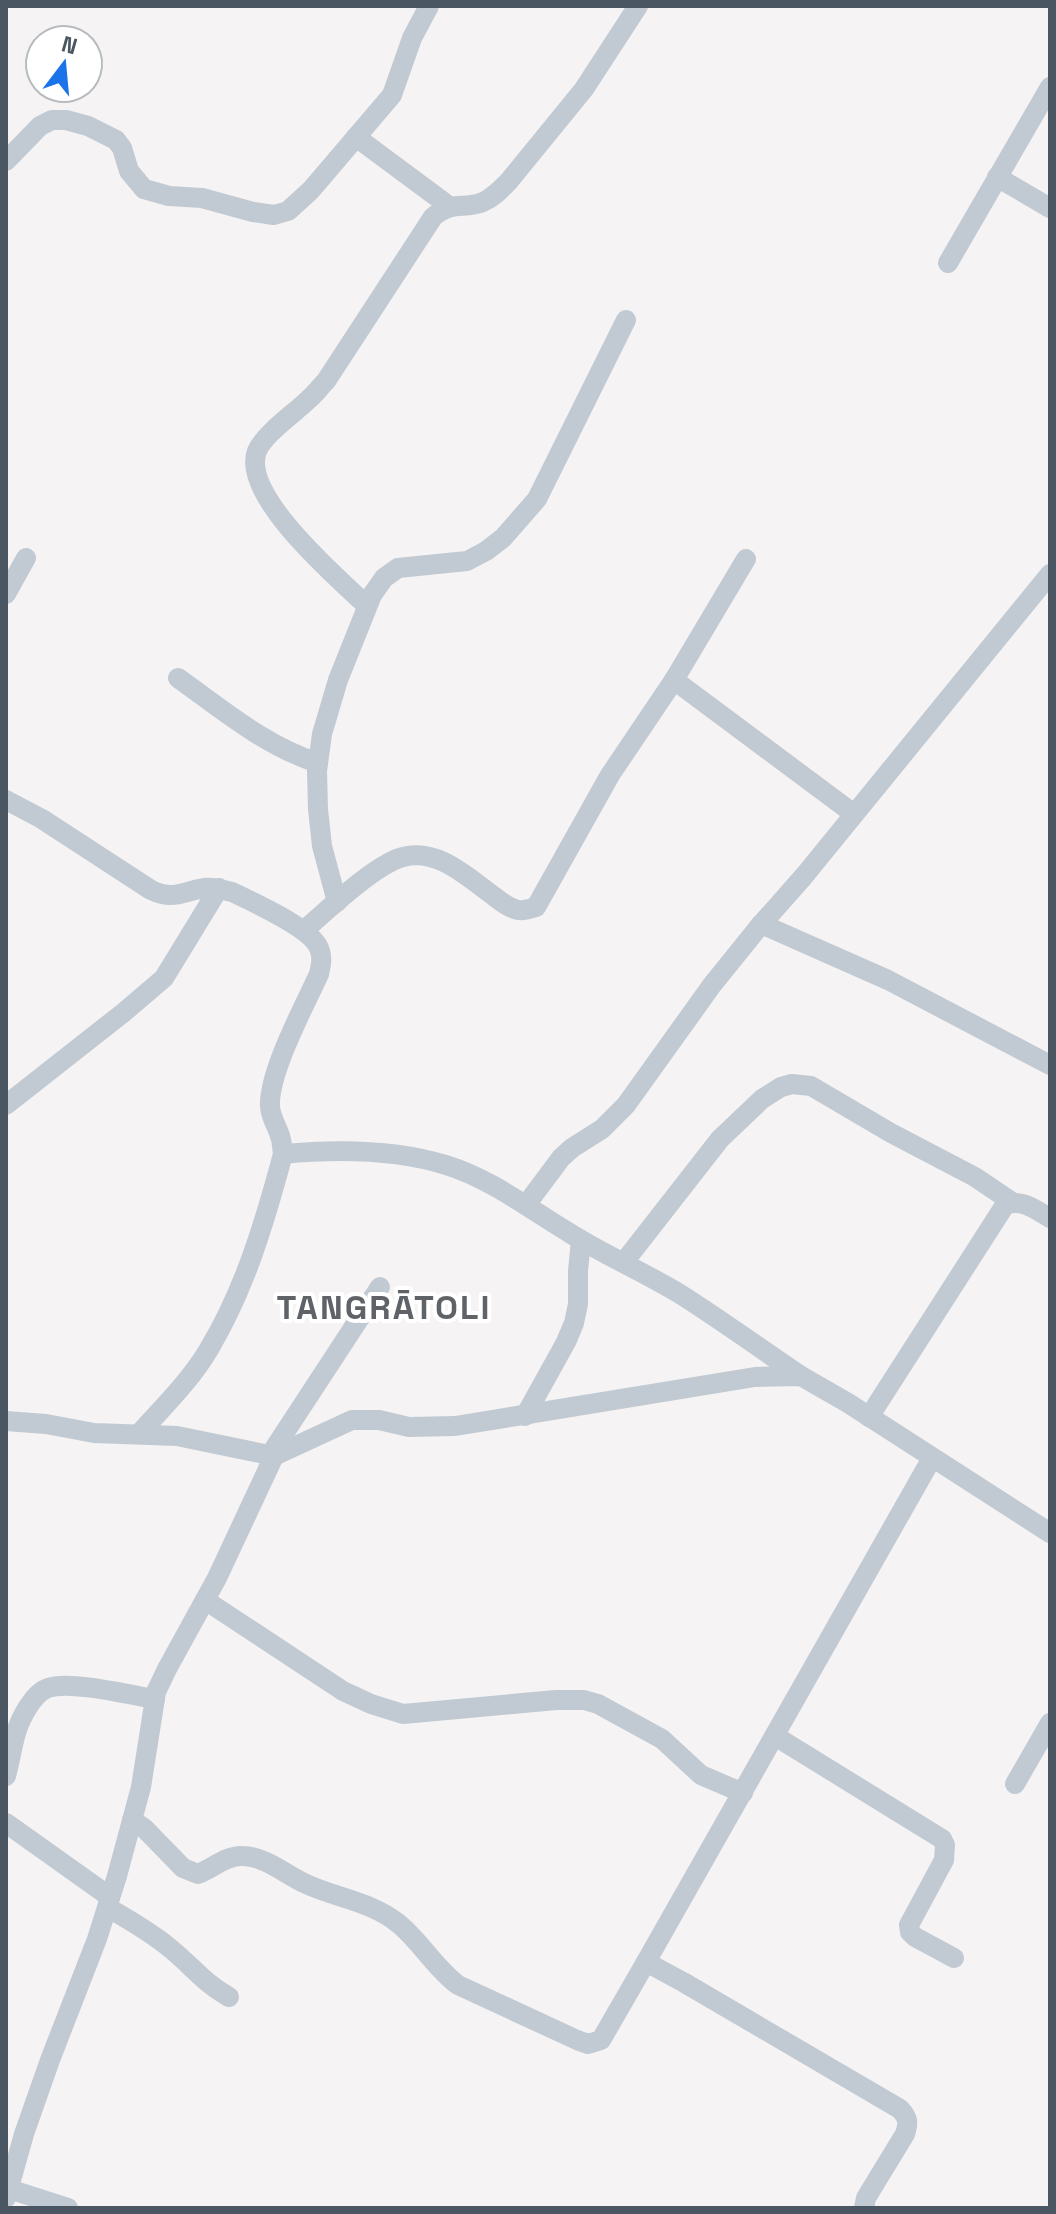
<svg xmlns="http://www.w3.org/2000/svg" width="1056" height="2214" font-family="'Space Grotesk',sans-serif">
  <rect width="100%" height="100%" fill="#f5f3f3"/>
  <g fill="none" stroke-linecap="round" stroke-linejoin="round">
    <g stroke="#c1cad2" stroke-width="20">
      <path d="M356 137 449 206"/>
      <path d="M6 161 40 126 52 120H66L88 126 116 140 122 148 129 171 144 189 169 196 202 198 253 212 274 215 288 211 311 190 392 95 412 38 429 6"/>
      <path d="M997 177 1050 208"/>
      <path d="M948 263 1050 87"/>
      <path d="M6 594 26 558"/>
      <path d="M367 606C338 578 240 495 257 451 265 433 295 413 309 399 315 394 320 387 326 381L433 217C453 200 463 210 483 202 494 197 501 189 509 181L584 89 638 6"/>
      <path d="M178 678C223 710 265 746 318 763"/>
      <path d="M674 680 854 814"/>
      <path d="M6 800 42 819 151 890C174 901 183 891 205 888 214 887 223 890 232 892 253 902 311 928 319 948 323 957 321 965 319 974 304 1007 268 1073 270 1107 271 1118 277 1126 280 1136 282 1141 282 1148 283 1154 265 1221 245 1289 209 1349 191 1380 163 1407 139 1434"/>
      <path d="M337 902 322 846 318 809 317 771 322 734 338 680 372 595 384 578 398 568 467 561 486 551 503 538 537 499 626 320"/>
      <path d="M761 924 888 980 1050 1065"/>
      <path d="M304 930C327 911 375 864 403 857 437 848 466 876 491 894 499 900 508 908 518 910 524 911 530 909 536 907L610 775 674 680 746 559"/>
      <path d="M6 1105 123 1013 164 978 219 888"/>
      <path d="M283 1154C336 1149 394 1149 446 1165 491 1179 528 1208 568 1232 604 1255 644 1272 680 1294 721 1320 761 1349 801 1376"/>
      <path d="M526 1205 561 1158 572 1148 602 1129 626 1105 712 985 758 928 804 876 1050 574"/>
      <path d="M624 1262 720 1139 762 1099 781 1087 792 1084 811 1086 891 1133 975 1177 1012 1202"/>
      <path d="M525 1416 566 1342 574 1323 578 1304V1271L581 1240"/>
      <path d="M869 1417 1005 1205C1021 1198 1036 1210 1050 1218"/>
      <path d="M6 1421 46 1424 94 1433 177 1436 274 1456 217 1578 167 1669 156 1692 141 1787 117 1876 97 1939 50 2060 24 2134 6 2198"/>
      <path d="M270 1455 380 1287"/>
      <path d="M274 1456 352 1420H379L409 1427 455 1426 755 1377 801 1376 848 1403 1050 1533"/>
      <path d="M205 1600 343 1691 371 1704 403 1714 556 1700H584L598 1704 662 1739 701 1775 743 1793"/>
      <path d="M775 1736 942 1839 945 1845 944 1860 909 1925 910 1932 915 1937 954 1958"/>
      <path d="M6 1776C10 1762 12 1747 16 1733 20 1719 33 1693 48 1688 69 1680 131 1695 155 1699"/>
      <path d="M1015 1784 1050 1723"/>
      <path d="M132 1820 144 1828 183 1868 198 1874C213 1868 227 1855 243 1856 264 1856 285 1874 304 1883 335 1898 371 1901 399 1924 421 1942 435 1968 458 1985L577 2040 588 2044 601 2040 646 1962 932 1458"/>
      <path d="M6 1823 110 1897"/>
      <path d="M107 1907C129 1920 151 1932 171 1949 193 1967 203 1982 229 1997"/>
      <path d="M646 1962 683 1982 900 2109C908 2118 909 2122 905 2134L866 2198 864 2208"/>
      <path d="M9 2189 68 2208"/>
    </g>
  </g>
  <g text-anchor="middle" stroke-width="8" stroke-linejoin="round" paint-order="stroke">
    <g font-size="34" font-weight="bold" letter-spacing="2" fill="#5f6368" stroke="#fff">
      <text x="384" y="1319">TANGRĀTOLI</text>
    </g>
  </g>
  <rect width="1056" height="2214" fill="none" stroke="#4a5661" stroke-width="16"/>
  <g transform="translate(64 64) rotate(16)"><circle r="38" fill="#ffffff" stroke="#b7bbc0" stroke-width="2"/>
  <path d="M0-6L14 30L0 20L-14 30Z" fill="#1a73e8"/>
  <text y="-12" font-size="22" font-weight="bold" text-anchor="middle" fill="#4a5661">N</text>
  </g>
</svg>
